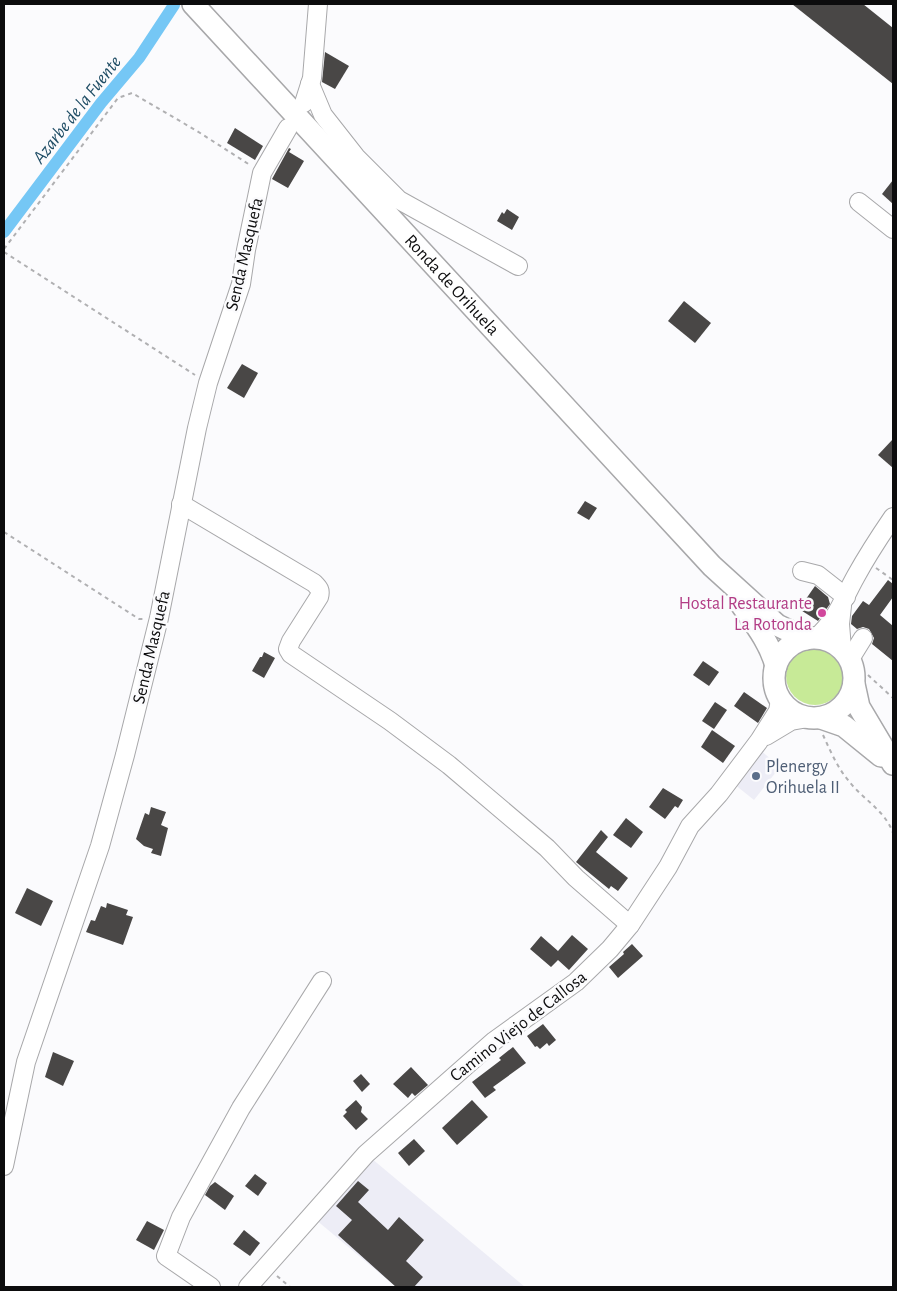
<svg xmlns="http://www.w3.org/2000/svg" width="897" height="1291" font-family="'Alegreya Sans',sans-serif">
  <rect width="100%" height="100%" fill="#fbfbfd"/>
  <g fill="#ededf6">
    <path d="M759 749 780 767 754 800 734 784Z"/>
    <path d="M371 1158 525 1287H396L315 1219Z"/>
  </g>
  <circle fill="#c7ea97" cx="815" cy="676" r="29"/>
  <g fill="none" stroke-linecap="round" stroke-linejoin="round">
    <path stroke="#75c7f5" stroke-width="12" d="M4 232 101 103 139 58 174 5"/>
  </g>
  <g fill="#494746">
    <path d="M792 4H863L893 28V84Z"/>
    <path d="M325 52 349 66 335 89 322 82Z"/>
    <path d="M235 128 263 146 255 160 227 143Z"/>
    <path d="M289 148 291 149 289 152 304 161 288 188 272 179Z"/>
    <path d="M893 180V204L882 194Z"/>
    <path d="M507 209 519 217 512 230 497 221 502 212 504 214Z"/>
    <path d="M684 301 711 323 695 343 668 321Z"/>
    <path d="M242 364 258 373 244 398 227 388Z"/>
    <path d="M893 439V468L878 455Z"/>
    <path d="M585 501 597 508 589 520 577 513Z"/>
    <path d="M888 580 893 584V597L880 615 893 626V661L872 644 874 638 869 629 863 627 857 629 851 624 852 616 863 601 869 605Z"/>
    <path d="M815 586 828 597 830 604 818 621 799 609Z"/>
    <path d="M264 652 275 658 264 678 252 671 260 657H262Z"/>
    <path d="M703 661 719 672 709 686 693 675Z"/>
    <path d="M744 692 767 708 758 723 734 706Z"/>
    <path d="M715 702 727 710 714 729 702 721Z"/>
    <path d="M712 730 735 746 723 763 701 747Z"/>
    <path d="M663 788 683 800 678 808 675 806 665 819 649 807Z"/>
    <path d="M151 807 166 812 161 825 168 828 161 856 151 853 153 849 144 846 136 839 145 813 149 815Z"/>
    <path d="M626 818 643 832 631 848 613 835Z"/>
    <path d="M601 830 608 837 596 852 628 878 618 891 611 886 609 889 576 862Z"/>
    <path d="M27 888 53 901 41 926 15 913Z"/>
    <path d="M107 903 128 910 126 915 133 917 123 945 86 932 91 920 95 921 101 906 106 908Z"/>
    <path d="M572 935 588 949 569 970 558 960 551 967 530 949 541 936 558 951Z"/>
    <path d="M632 944 643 956 618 978 609 967 624 954 623 952Z"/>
    <path d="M543 1024 556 1040 549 1046 547 1043 540 1049 537 1046 535 1047 527 1036Z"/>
    <path d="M513 1047 526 1063 493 1087 496 1090 485 1098 472 1082 501 1060 499 1058Z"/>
    <path d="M53 1052 74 1061 63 1086 45 1077Z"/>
    <path d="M411 1067 428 1085 415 1096 412 1093 408 1098 393 1084Z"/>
    <path d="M361 1074 370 1084 362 1092 353 1081Z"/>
    <path d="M356 1100 362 1107 361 1112 368 1119 356 1130 343 1116 347 1112 345 1110Z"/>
    <path d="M472 1100 488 1117 457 1145 442 1128Z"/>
    <path d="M414 1139 425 1151 409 1166 398 1153Z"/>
    <path d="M255 1174 267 1183 258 1196 245 1186Z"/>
    <path d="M358 1181 369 1190 358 1202 388 1230 399 1217 424 1240 406 1261 423 1277 414 1287H396L338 1235 352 1220 336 1206Z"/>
    <path d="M215 1182 234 1196 225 1210 205 1195 210 1186Z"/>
    <path d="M147 1221 164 1230 154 1250 136 1240Z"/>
    <path d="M244 1230 260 1243 250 1256 233 1244Z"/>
  </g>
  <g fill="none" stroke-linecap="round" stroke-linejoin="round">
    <g stroke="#a8a8aa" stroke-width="20">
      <g id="minor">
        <path d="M310 84 323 115 356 157 399 200 518 266"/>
        <path d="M304 103 312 78 318 4"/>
        <path d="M859 202 893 229"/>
        <path d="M181 504 314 583C319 588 321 590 319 597L291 641 288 649 291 654 390 721 449 765 547 848 576 878 630 925"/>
        <path d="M802 571 818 575 846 597"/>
        <path d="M842 606 840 624 842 649"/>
        <path d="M816 638C838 618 842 601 856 576 867 556 880 536 893 517"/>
        <path d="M850 659 863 638"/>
        <path d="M766 736 791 721 808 718"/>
        <path d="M4 1166 26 1062 100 846 125 755 159 618 197 428 208 383 241 284 246 250 262 173 288 128"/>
        <path d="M211 1287 166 1256 181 1217 241 1108 322 981"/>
        <path d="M248 1287 366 1154 494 1041 576 982 610 949 630 925 668 867 690 826 719 794 759 741 778 711 780 700"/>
      </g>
    </g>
    <g stroke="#a8a8aa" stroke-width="24">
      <g id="major">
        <path id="s1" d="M193 4 712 566 777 625 806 639"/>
        <path d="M741 604C755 624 770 643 776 666"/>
        <circle cx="814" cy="678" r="40"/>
        <path d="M854 684 859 707 893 764"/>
        <path d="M821 718 844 726 881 756"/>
      </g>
    </g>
    <g stroke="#b0b0b2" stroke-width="2" stroke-dasharray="4 4" stroke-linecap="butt">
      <path d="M4 249 118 98 132 93 197 131 250 165"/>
      <path d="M4 252 195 375"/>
      <path d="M4 532 139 619H143"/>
      <path d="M876 568 893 580"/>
      <path d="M868 675 893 698"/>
      <path d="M823 735C830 750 837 767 848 780 862 799 885 810 893 833"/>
      <path d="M277 1276 290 1287"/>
    </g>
    <use href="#minor" stroke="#fff" stroke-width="18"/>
    <use href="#major" stroke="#fff" stroke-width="21"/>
  </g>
  <circle fill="#d1479c" stroke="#fbfbfd" stroke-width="2" cx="822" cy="613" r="5"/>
  <circle fill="#5c6f8a" stroke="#fbfbfd" stroke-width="2" cx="756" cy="776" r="5"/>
  <g text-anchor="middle" stroke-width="5" stroke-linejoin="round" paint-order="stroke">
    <g font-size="18" fill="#0c0c0d" stroke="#fbfbfd">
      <text transform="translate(244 254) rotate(-77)" y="6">Senda Masquefa</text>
      <text dy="6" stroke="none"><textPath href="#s1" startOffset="382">Ronda de Orihuela</textPath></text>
      <text transform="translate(151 647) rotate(-77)" y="6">Senda Masquefa</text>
      <text transform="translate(518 1026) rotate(-38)" y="6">Camino Viejo de Callosa</text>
    </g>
    <g font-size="18" fill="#b23c85" stroke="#fbfbfd" text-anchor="end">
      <text x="812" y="609">Hostal Restaurante<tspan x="812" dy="21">La Rotonda</tspan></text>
    </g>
    <g font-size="18" fill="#4e5e75" stroke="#fbfbfd" text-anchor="start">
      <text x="766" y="772">Plenergy<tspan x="766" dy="21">Orihuela II</tspan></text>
    </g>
    <g font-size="19" font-style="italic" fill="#1f4d65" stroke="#fbfbfd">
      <text transform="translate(76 109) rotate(-52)" y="7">Azarbe de la Fuente</text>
    </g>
  </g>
  <rect width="897" height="1291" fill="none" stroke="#0c0c0d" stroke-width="10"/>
</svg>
